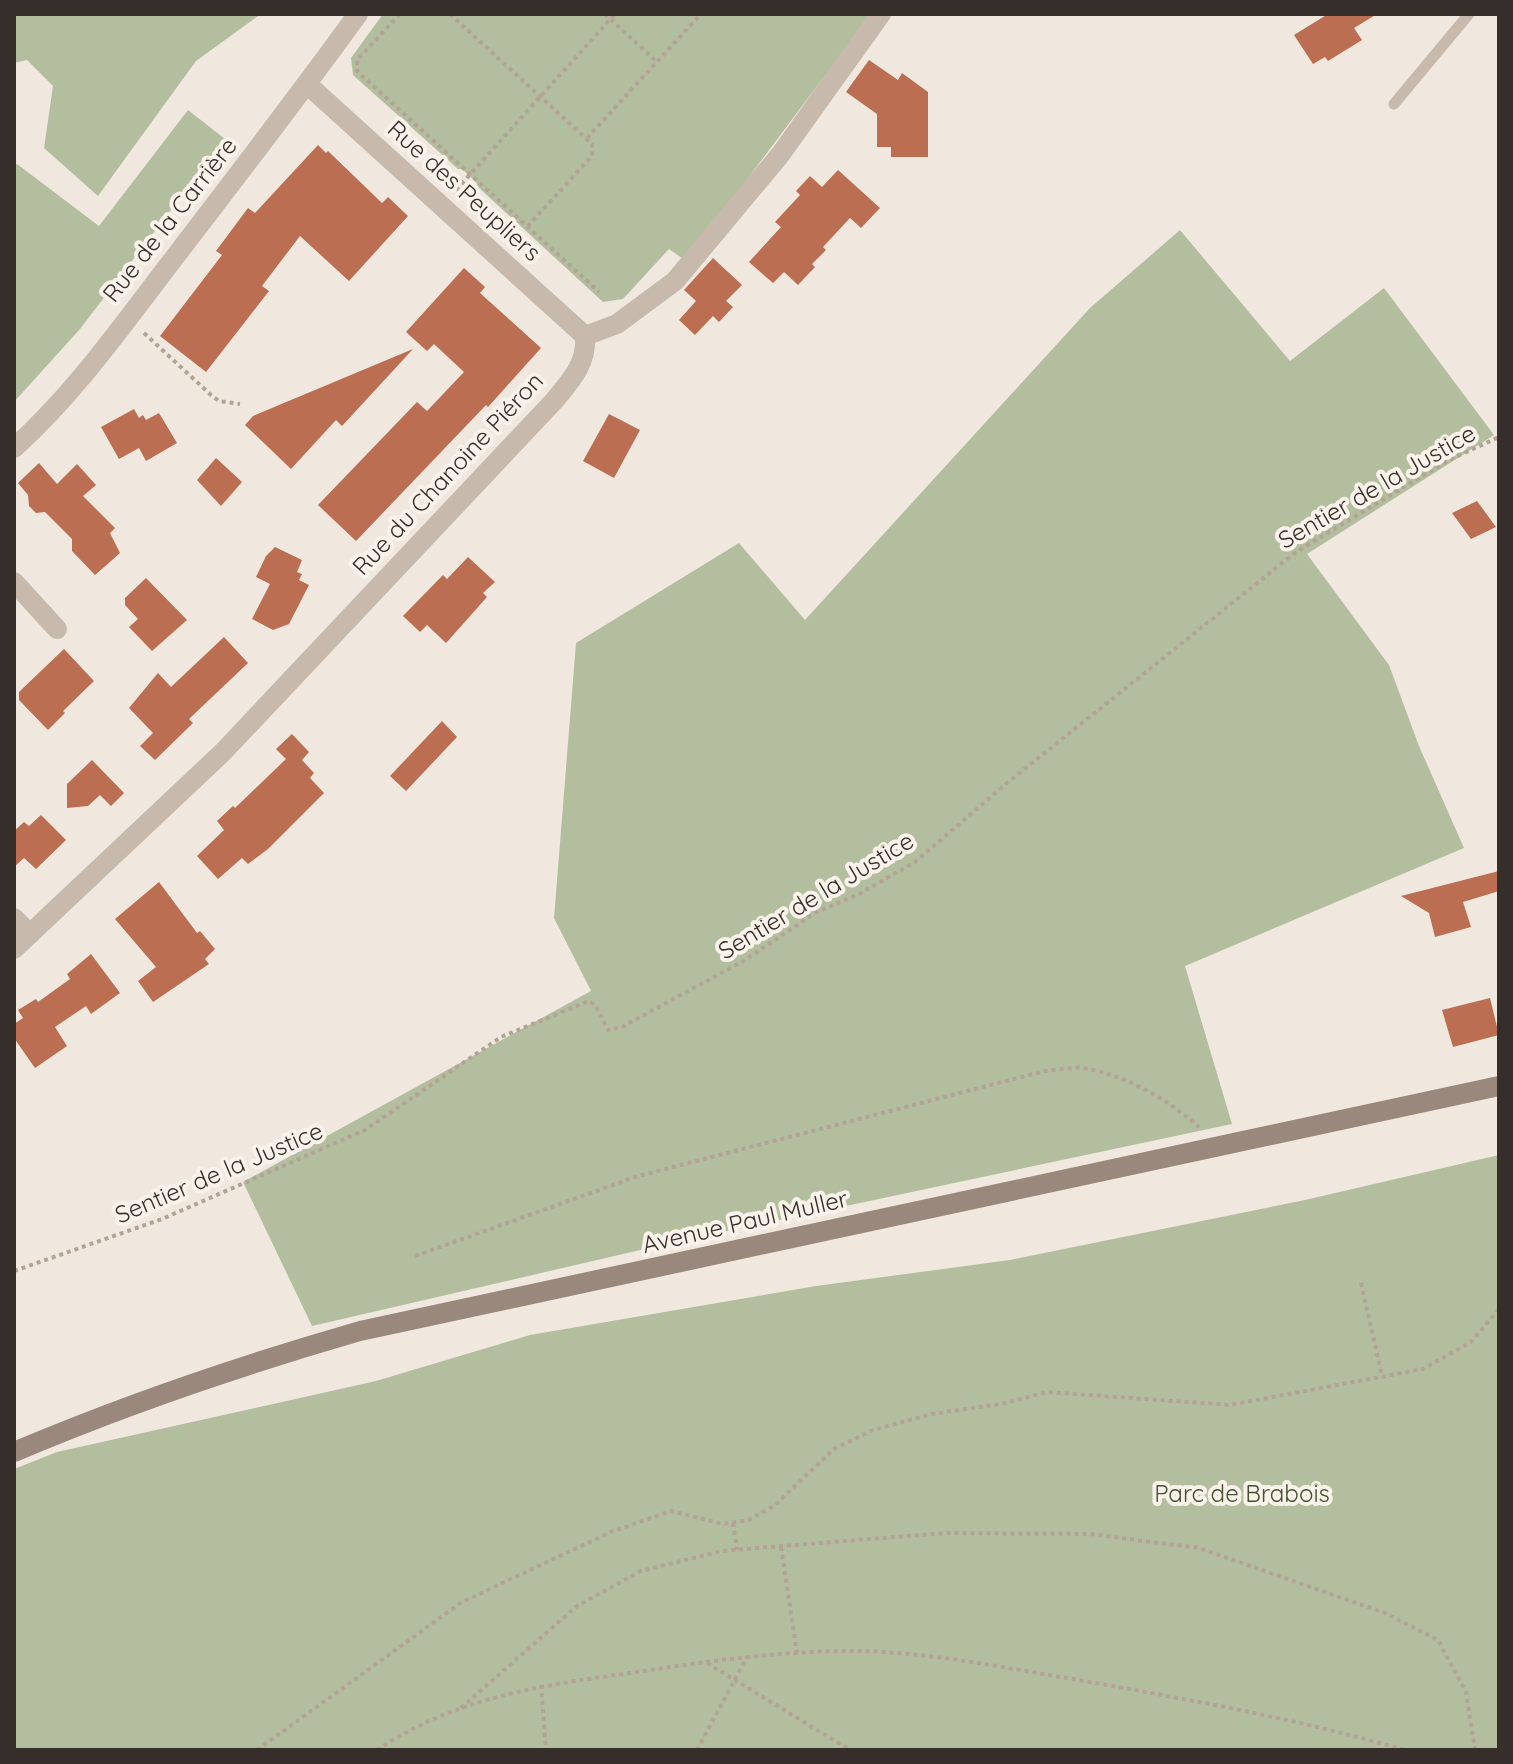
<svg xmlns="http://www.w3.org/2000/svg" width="1513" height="1764" font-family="Quicksand,sans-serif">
  <rect width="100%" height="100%" fill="#f0e8de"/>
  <g fill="#b3be9f">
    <path d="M14 14H261L196 61 98 196 44 148 53 86 27 60 14 63Z"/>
    <path d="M383 14H871L686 261 669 249 623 299 603 302 478 187 476 182 462 169H458L353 75 351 58Z"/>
    <path d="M188 110 225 139 80 329 14 402V166L17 164 99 226Z"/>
    <path d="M1180 230 1290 361 1384 288 1494 435 1307 554 1389 665 1419 746 1464 848 1185 966 1232 1124 662 1245 312 1326 243 1182 591 991 554 918 576 643 739 543 805 620 1090 308Z"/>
    <path d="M1499 1155V1750H14V1469L57 1452 376 1381 530 1335 816 1286 1010 1260 1305 1200Z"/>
  </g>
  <g fill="#bb6e51">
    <path d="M1328 14H1377L1354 28 1362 40 1328 61 1325 57 1313 64 1294 35Z"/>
    <path d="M869 60 898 80 902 73 928 92V157H891V147H877V114L846 92Z"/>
    <path d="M318 145 326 153 328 151 382 203 388 197 408 216 349 281 300 236 262 286 269 291 206 372 160 336 222 255 216 251 248 208 255 213Z"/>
    <path d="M838 170 880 208 861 228 850 218 823 247 826 250 812 264 815 267 798 285 784 272 773 283 749 262 781 227 775 222 800 195 796 191 810 176 822 187Z"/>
    <path d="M713 258 742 285 726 301 733 307 719 322 713 316 695 335 679 320 696 301 684 290Z"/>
    <path d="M464 268 485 287 480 293 541 348 488 407 486 405 356 541 318 505 417 402 427 411 464 372 434 344 427 351 406 332Z"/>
    <path d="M413 349 342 426 336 420 291 469 245 425 253 416Z"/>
    <path d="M134 409 139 418 143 415 146 420 159 413 177 443 146 461 139 448 119 459 101 427Z"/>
    <path d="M609 414 640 430 614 478 583 461Z"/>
    <path d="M216 458 242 482 221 506 197 480Z"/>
    <path d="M39 463 57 484 77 464 96 485 83 496 115 528 110 533 120 553 95 575 72 551V539L45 512 36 513 29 506 28 495 18 483Z"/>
    <path d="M1477 501 1496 527 1471 539 1452 513Z"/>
    <path d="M275 547 302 560 297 572 302 574 299 580 309 585 289 624 273 630 252 619 270 584 256 577 266 556Z"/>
    <path d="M468 557 495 582 483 593 487 597 446 643 427 625 420 632 403 616 443 575 447 579Z"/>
    <path d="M146 578 187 620 152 651 129 627 138 619 125 605V598Z"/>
    <path d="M224 637 248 663 189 719 193 723 155 760 140 746 153 733 129 708 158 673 171 687Z"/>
    <path d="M64 649 94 681 63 711 65 713 48 730 19 700V692Z"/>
    <path d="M442 721 457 737 406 791 390 776Z"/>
    <path d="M292 734 309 752 302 760 314 773 310 778 324 793 268 849 248 864 242 858 218 879 197 856 224 830 217 821 233 806 235 808 286 759 276 749Z"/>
    <path d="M92 760 124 793 111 806 100 795 88 806 67 808V784Z"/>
    <path d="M41 815 66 840 36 869 24 858 14 867V831L24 822 29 826Z"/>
    <path d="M1499 871V891L1463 902 1471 927 1435 937 1429 913 1401 896Z"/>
    <path d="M159 882 197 933 200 931 215 949 205 959 209 964 153 1002 138 981 156 967 115 919Z"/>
    <path d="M91 954 120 993 91 1014 86 1006 55 1027 67 1046 35 1068 14 1038V1024L23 1018 18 1010 36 999 38 1002 70 979 67 974Z"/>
    <path d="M1490 998 1499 1035 1453 1047 1442 1010Z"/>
  </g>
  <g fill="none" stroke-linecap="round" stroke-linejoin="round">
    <g stroke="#b3a395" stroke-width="4" stroke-dasharray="4 4" stroke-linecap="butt">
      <path d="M400 14 357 60V71L599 292"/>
      <path d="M450 14 592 144V156L528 226"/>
      <path d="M605 14 657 62"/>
      <path d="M587 138 701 14"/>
      <path d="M456 190 615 14"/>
      <path d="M144 333 211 395 219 401 240 404"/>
      <path d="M415 1256 638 1176 1045 1071C1057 1070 1071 1067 1083 1068 1124 1074 1169 1100 1199 1127"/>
      <path d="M14 1271 162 1219 365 1130 501 1037 589 1001 596 1006 608 1030 622 1027 745 960 815 913 859 894 915 862 1007 783 1296 552 1449 460 1499 437"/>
      <path d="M1361 1283 1382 1376"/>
      <path d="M733 1523 737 1550"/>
      <path d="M781 1547 797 1653"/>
      <path d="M707 1663 850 1750"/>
      <path d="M541 1685 546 1750"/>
      <path d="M461 1708 577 1606 641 1571 722 1551 856 1540 947 1533 1090 1534 1199 1548 1385 1613 1438 1640 1466 1692 1475 1750"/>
      <path d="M257 1750 462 1602 611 1532 671 1511 723 1524 749 1520 774 1506 834 1449 873 1430 932 1414 1006 1403 1047 1392 1230 1405 1423 1369 1471 1342 1499 1309"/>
      <path d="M377 1750C451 1700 535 1686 623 1674 702 1662 783 1650 863 1651 931 1653 1001 1667 1067 1678 1181 1698 1294 1718 1405 1750"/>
      <path d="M697 1750 747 1657"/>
    </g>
    <path stroke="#c7b9ab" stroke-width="11" d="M1394 104 1469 14"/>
    <g stroke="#c7b9ab" stroke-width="20">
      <path d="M307 84 585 336"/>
      <path d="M585 336 617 324 675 281 780 155 881 14"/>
      <path d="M14 448C74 394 122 326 171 262 234 180 297 98 358 14"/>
      <path d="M14 582 57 629"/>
      <path d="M14 918 30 934"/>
      <path d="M14 949 223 752 554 401C571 380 587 364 585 336"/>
    </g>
    <path stroke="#9b887c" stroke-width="20" d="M14 1452C127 1404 242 1365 360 1331L1499 1086"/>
  </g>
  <g text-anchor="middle" stroke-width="8" stroke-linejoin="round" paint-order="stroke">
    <g font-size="24" fill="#362e2a" stroke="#f8f2ea">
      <text transform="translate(464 191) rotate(42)" y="8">Rue des Peupliers</text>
      <text transform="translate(170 220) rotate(-52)" y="8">Rue de la Carrière</text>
      <text transform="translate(448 474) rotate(-47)" y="8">Rue du Chanoine Piéron</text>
      <text transform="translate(1377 487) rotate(-30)" y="8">Sentier de la Justice</text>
      <text transform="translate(816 896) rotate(-31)" y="8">Sentier de la Justice</text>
      <text transform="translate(219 1173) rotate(-23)" y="8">Sentier de la Justice</text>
      <text transform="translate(745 1222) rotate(-13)" y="8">Avenue Paul Muller</text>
    </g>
    <g font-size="24" fill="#44522f" stroke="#f8f2ea">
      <text x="1242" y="1502">Parc de Brabois</text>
    </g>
  </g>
  <rect width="1513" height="1764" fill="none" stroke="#362e2a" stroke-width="32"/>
</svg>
